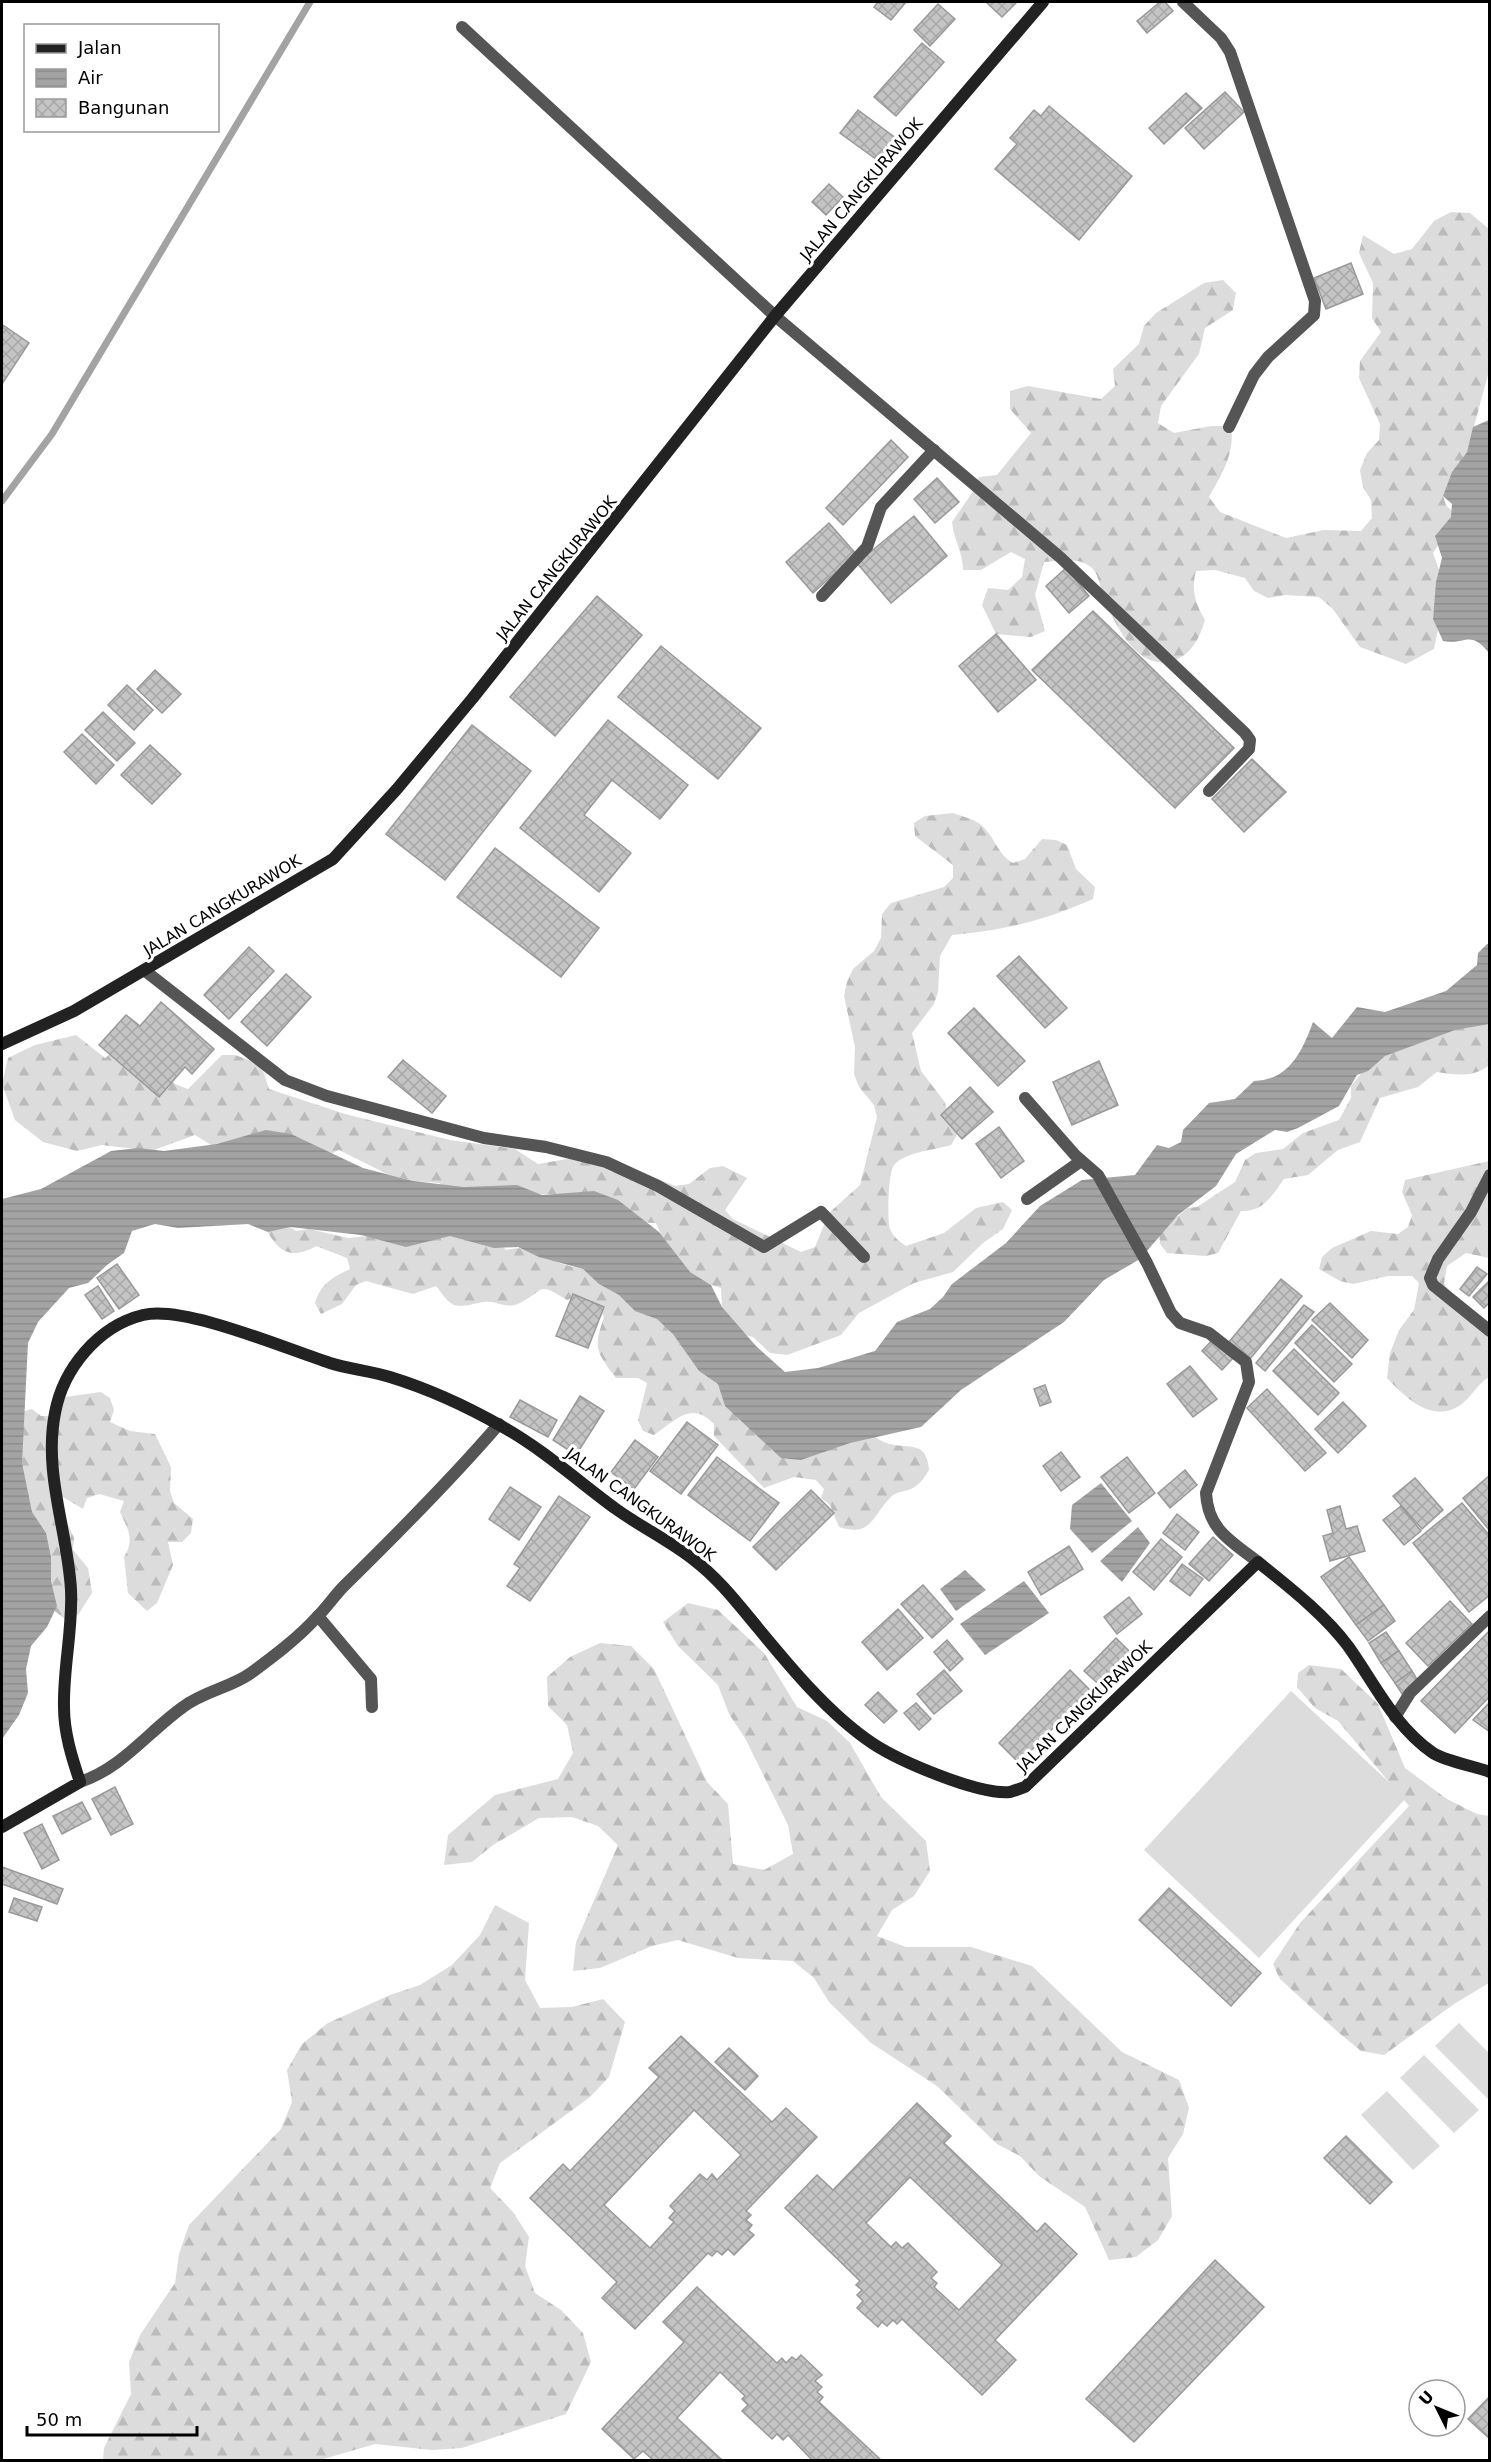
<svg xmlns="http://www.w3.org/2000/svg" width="1491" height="2462" font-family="'DejaVu Sans',sans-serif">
  <defs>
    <pattern id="forest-firs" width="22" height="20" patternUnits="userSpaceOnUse" patternTransform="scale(1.5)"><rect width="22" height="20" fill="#dcdcdc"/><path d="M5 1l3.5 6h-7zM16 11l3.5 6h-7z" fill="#bbb"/></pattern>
    <pattern id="water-rules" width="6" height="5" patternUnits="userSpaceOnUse" patternTransform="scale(1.5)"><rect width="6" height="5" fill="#a3a3a3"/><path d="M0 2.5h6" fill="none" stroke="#8b8b8b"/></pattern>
    <pattern id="building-cross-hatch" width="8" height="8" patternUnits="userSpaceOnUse" patternTransform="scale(1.5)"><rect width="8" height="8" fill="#c4c4c4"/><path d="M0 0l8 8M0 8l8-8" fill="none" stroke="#a7a7a7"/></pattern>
  </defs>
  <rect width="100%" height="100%" fill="#fff"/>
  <g fill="url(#forest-firs)">
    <path d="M1451 212 1470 213 1489 229V371L1467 452C1453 469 1461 478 1443 496L1446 505 1458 517 1433 553 1439 570 1433 618 1438 630 1434 649 1406 664 1360 647 1332 608 1319 597 1285 595 1268 598 1254 591 1245 578 1215 570 1196 571C1191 589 1195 603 1205 620 1200 637 1191 656 1172 661 1138 671 1115 626 1105 599 1101 591 1099 576 1093 569 1081 556 1060 561 1044 562L1035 595 1045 631 1031 637 996 634 982 605 988 588 1008 590 1022 577 1025 559 1011 552 981 570H963C963 552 954 541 952 522L972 493 979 477 997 475 1031 433 1010 409V391L1028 386 1101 399 1115 386 1113 369 1139 344 1144 326 1156 313 1204 283 1223 280 1236 293 1233 310 1205 328 1199 354 1161 406 1158 423 1174 433 1211 426H1231C1235 455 1222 473 1209 497L1220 512 1286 538 1324 530 1361 531 1372 518 1371 500 1363 487 1360 470 1367 453 1379 440 1380 424 1359 378 1360 361 1381 332 1372 318 1373 283 1359 253 1363 235 1394 254 1412 249 1434 221Z"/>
    <path d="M953 813C961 816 973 819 980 824 994 835 997 854 1013 863L1025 859 1042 839 1056 840 1067 845 1076 869 1095 887 1093 899C1042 921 1007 930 952 935L940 956 938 992 934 1004 912 1033 921 1071 944 1101 957 1135 951 1145C935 1150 905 1152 894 1165 888 1173 887 1220 890 1229 894 1238 899 1241 906 1246L944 1233 976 1208 1003 1202 1012 1210 1003 1229 983 1243 953 1272 914 1283 859 1313 841 1335 787 1355 770 1353 753 1337 742 1334 722 1307 721 1288 711 1285 673 1264 656 1223 631 1222 552 1194 457 1196 439 1183 413 1181 387 1174 339 1150 318 1160 221 1151 195 1135 151 1151 102 1145 77 1151 43 1142 15 1120 2 1084 8 1058 35 1045 76 1035 105 1058 127 1041 175 1084 188 1089 222 1055H235L261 1064 269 1089 345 1114 450 1140 515 1149 538 1164 590 1155C606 1170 614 1179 635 1169L675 1186 689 1184 710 1168 723 1166 747 1178 725 1210 733 1219 801 1252 815 1247 829 1213 860 1185 877 1117 874 1105 859 1087 854 1074 855 1047 844 996 847 982 853 969 874 951 881 938 882 914 891 903 944 887 953 878V865L915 836 914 823 925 816Z"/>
    <path d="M1489 1016V1065C1474 1078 1456 1075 1437 1072L1418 1087 1380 1098 1360 1142 1338 1150 1308 1175 1284 1179C1271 1196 1264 1212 1241 1211L1218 1253 1206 1256 1167 1253 1160 1244 1159 1231 1188 1208 1197 1207 1235 1182 1245 1160 1256 1153 1283 1149 1303 1133 1339 1120 1351 1098V1086L1381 1049Z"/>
    <path d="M1489 1161V1258L1466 1253 1447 1266 1444 1284 1486 1331 1489 1341V1377C1477 1384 1473 1395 1463 1403 1434 1426 1406 1398 1387 1378L1390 1353 1399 1330 1414 1310 1419 1283 1412 1276H1388L1353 1284 1340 1281 1319 1269 1322 1257 1332 1248 1371 1231 1398 1234 1408 1227 1412 1215 1402 1192 1405 1180Z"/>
    <path d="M264 1224 290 1227 296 1231 309 1229 348 1238 446 1228 497 1240 506 1250C528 1245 537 1251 555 1261 563 1265 574 1267 583 1269L863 1425C868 1430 875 1438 882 1441 903 1452 927 1436 929 1470 925 1477 920 1484 913 1488 906 1492 896 1491 891 1497 873 1514 872 1538 839 1527L830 1505 821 1498 824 1489 816 1480 794 1477 764 1488 714 1436V1424C691 1400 675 1421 654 1435L643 1431 638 1420 647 1383 638 1378H616C596 1351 593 1349 604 1317L599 1306 578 1296 567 1300C536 1281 546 1290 520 1303 507 1310 496 1300 484 1302 474 1303 461 1309 452 1304 446 1300 440 1291 436 1286L413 1294 366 1281 356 1285 342 1304 321 1314 315 1303C321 1283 332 1278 350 1269L347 1258 316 1246C289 1262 275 1249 264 1224Z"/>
    <path d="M101 1392 110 1398 114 1410 110 1422 130 1431 155 1434 171 1467 170 1491 174 1503 193 1519 191 1533 182 1542H168L173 1565 157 1603 147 1611 128 1593 124 1557C135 1540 128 1529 120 1512L124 1501 99 1494 87 1498 83 1509 53 1491 74 1538 73 1550 88 1568 92 1593 78 1615 66 1620 46 1604 22 1534 21 1412 32 1409 41 1416H52L65 1397Z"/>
    <path d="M688 1603 718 1610 764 1653 797 1707 827 1721 850 1743 881 1797 926 1841 930 1871 914 1896 892 1910 877 1936 906 1947H971L1032 1966 1122 2052 1179 2080 1189 2108 1183 2134 1168 2158 1172 2216 1158 2240 1136 2257 1109 2260 1085 2207 1039 2176 1020 2156 997 2144 937 2086 871 2043 829 2002 814 1978 793 1961 738 1958 678 1940 652 1946 600 1968 573 1971 576 1942 618 1845 598 1826 572 1817 539 1818 493 1845 472 1862 444 1865 448 1835 495 1795 558 1779 573 1753 567 1725 548 1706 547 1677 570 1657 600 1643 631 1646 654 1669 707 1782 728 1804 733 1864 764 1870 793 1854 788 1825 745 1738 729 1714 718 1685 678 1646 663 1622Z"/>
    <path d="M1309 1665 1341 1669 1378 1704 1405 1768 1447 1799 1477 1814 1489 1816V1983L1454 2004 1384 2055 1361 2051 1339 2033 1280 1979 1273 1964 1300 1923 1409 1806 1338 1721 1315 1708 1297 1687 1298 1673Z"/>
    <path d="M495 1905 529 1923 525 1980 540 2008 572 2007 603 1999 625 2022 609 2077 590 2097 500 2163 490 2188 513 2212 529 2237 525 2266 535 2293 561 2310 583 2333 591 2362 566 2414 462 2448 432 2450 375 2444 320 2460H103L104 2448 131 2394 129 2362 140 2335 175 2283 179 2254 189 2225 281 2129 292 2102 287 2070 302 2044 328 2023 390 1995 420 1985 452 1965 480 1935Z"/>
  </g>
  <g fill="#dcdcdc">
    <path d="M1291 1691 1406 1798 1259 1958 1144 1850Z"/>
    <path d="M1459 2023 1489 2053V2100L1435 2046Z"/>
    <path d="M1424 2055 1479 2110 1454 2133 1400 2078Z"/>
    <path d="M1387 2091 1440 2146 1413 2170 1361 2115Z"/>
  </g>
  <g fill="url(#water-rules)">
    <path d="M1489 420V653C1470 629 1466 645 1443 641L1433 619 1436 582 1442 558 1435 536 1451 517 1452 504 1443 496 1452 472 1467 452 1473 427Z"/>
    <path d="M1487 944H1489V1024L1455 1030 1385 1056 1368 1071 1357 1075 1339 1106 1298 1128 1287 1132 1275 1130 1236 1154 1216 1186 1178 1215 1140 1259 1104 1280 1064 1322 961 1390 921 1427 850 1443 801 1460 781 1458 725 1406 718 1384 699 1371 673 1334 657 1319 635 1311 619 1295 599 1284 583 1269 539 1257 518 1247 494 1248 450 1236 406 1247 361 1235 290 1227 268 1232 248 1224 178 1228 155 1224 132 1231 124 1253 107 1265 88 1283 69 1288 38 1322 28 1343 22 1463 32 1512 46 1533 51 1557V1581L57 1606 47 1627 31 1646 26 1669 28 1693 19 1715 2 1739V1199L41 1189 111 1151 138 1148 164 1151 217 1144 266 1130 291 1134 363 1168 413 1181 464 1187 517 1185 542 1195 594 1191 618 1200 659 1232 690 1272 711 1285 722 1307 756 1346 785 1372 818 1368 875 1351 897 1322 930 1309 943 1297 952 1284 1006 1243 1040 1206 1082 1180 1135 1175 1157 1145 1169 1148 1181 1142 1183 1130 1209 1103 1235 1099 1254 1081C1289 1080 1302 1052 1313 1022L1332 1038 1357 1007 1385 1012 1446 991 1477 965 1478 953Z"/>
    <path d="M1101 1483 1132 1521 1092 1553 1070 1529 1072 1505Z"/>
    <path d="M1138 1527 1150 1543 1122 1582 1100 1561Z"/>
    <path d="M965 1570 986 1590 956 1611 940 1589Z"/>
    <path d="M1024 1581 1049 1613 985 1655 960 1624Z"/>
  </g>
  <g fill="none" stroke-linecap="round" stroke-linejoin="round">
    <path stroke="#a3a3a3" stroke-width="7" d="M2 501 52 434 310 2"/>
  </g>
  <g fill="url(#building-cross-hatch)" stroke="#999" stroke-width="1.5" fill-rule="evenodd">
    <path d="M878 2H906L891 20 874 7Z"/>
    <path d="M986 2H1017L1002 17Z"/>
    <path d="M1160 2H1165L1173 11 1147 33 1137 21Z"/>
    <path d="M938 4 955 19 930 46 914 30Z"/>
    <path d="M922 43 944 62 896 116 874 97Z"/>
    <path d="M1225 92 1244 112 1204 149 1185 128Z"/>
    <path d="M1186 93 1202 108 1164 144 1149 128Z"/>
    <path d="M1049 106 1132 176 1079 240 995 169 1017 144 1010 138 1034 110 1041 116Z"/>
    <path d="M858 110 897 139 880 162 840 133Z"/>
    <path d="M829 184 843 197 826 215 812 202Z"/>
    <path d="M1351 263 1363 294 1326 309 1314 278Z"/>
    <path d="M3 325 29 343 2 384V328Z"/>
    <path d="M891 440 908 457 843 525 826 508Z"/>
    <path d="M937 478 959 502 935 523 914 499Z"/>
    <path d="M914 516 947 556 891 603 857 563Z"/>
    <path d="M829 523 856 554 813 593 786 562Z"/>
    <path d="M1066 568 1089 596 1069 613 1046 586Z"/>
    <path d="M597 596 642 635 555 736 510 697Z"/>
    <path d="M1093 611 1234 748 1175 808 1032 670Z"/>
    <path d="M996 634 1036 680 998 712 959 666Z"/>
    <path d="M661 646 761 728 718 779 618 697Z"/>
    <path d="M155 670 181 694 162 713 137 689Z"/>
    <path d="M127 685 153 710 134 730 108 705Z"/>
    <path d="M103 712 135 743 117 761 85 730Z"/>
    <path d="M608 720 688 785 660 819 612 780 584 815 631 853 599 892 520 828Z"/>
    <path d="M472 725 531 771 445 880 386 834Z"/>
    <path d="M82 734 114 765 96 784 64 752Z"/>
    <path d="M150 745 181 774 152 804 121 775Z"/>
    <path d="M1252 759 1286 792 1244 832 1212 799Z"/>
    <path d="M495 848 599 928 561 977 457 897Z"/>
    <path d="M249 947 274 971 229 1019 204 995Z"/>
    <path d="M1019 956 1067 1008 1045 1028 997 976Z"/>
    <path d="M286 974 311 997 267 1046 241 1022Z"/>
    <path d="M161 1002 214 1049 192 1074 185 1067 159 1097 99 1045 126 1015 140 1026Z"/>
    <path d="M974 1008 1025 1061 998 1086 948 1033Z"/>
    <path d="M403 1060 446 1096 432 1113 388 1077Z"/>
    <path d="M1099 1061 1118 1105 1072 1125 1053 1082Z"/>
    <path d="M970 1087 993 1112 962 1139 941 1115Z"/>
    <path d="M999 1127 1024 1161 1001 1178 976 1144Z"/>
    <path d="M117 1264 139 1295 119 1309 97 1278Z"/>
    <path d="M1477 1267 1487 1274 1469 1296 1460 1289Z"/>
    <path d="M1281 1279 1302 1296 1250 1359 1229 1342Z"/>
    <path d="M1490 1280V1302L1484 1308 1473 1297Z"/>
    <path d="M98 1286 114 1311 102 1319 85 1295Z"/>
    <path d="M573 1294 604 1307 588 1348 556 1336Z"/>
    <path d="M1330 1303 1368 1340 1352 1358 1312 1320Z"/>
    <path d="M1304 1305 1314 1312 1265 1371 1256 1363Z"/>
    <path d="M1312 1325 1352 1364 1334 1382 1295 1343Z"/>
    <path d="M1214 1338 1234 1357 1222 1370 1202 1351Z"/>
    <path d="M1294 1349 1339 1393 1318 1415 1273 1371Z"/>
    <path d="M1190 1366 1217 1399 1193 1417 1167 1384Z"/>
    <path d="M1045 1385 1051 1402 1040 1406 1034 1389Z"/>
    <path d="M1267 1389 1326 1453 1305 1471 1247 1408Z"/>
    <path d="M580 1396 604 1411 576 1455 553 1440Z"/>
    <path d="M520 1400 557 1420 548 1437 510 1417Z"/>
    <path d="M1343 1402 1366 1426 1338 1453 1315 1429Z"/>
    <path d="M687 1422 718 1445 681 1494 650 1471Z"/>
    <path d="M635 1440 658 1457 634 1489 611 1472Z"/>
    <path d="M1061 1452 1080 1477 1061 1491 1043 1466Z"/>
    <path d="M717 1457 779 1503 750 1541 688 1495Z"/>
    <path d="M1127 1457 1155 1493 1129 1513 1101 1477Z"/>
    <path d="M1185 1470 1197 1485 1170 1508 1158 1493Z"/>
    <path d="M1490 1475V1531L1463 1498Z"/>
    <path d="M1415 1478 1443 1510 1422 1529 1393 1496Z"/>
    <path d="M510 1487 541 1507 519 1540 489 1519Z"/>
    <path d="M811 1490 834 1513 776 1570 753 1547Z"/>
    <path d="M559 1496 590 1517 530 1601 507 1586 520 1568 514 1564Z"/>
    <path d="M1462 1503 1490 1536V1595L1469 1612 1413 1543Z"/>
    <path d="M1340 1506 1346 1529 1357 1526 1365 1551 1330 1561 1323 1536 1333 1533 1327 1510Z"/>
    <path d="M1401 1506 1421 1531 1404 1545 1383 1520Z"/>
    <path d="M1177 1514 1199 1532 1185 1550 1163 1533Z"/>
    <path d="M1213 1537 1233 1555 1209 1581 1189 1564Z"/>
    <path d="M1161 1539 1182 1557 1154 1590 1133 1572Z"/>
    <path d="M1069 1546 1083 1569 1041 1595 1028 1572Z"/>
    <path d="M1349 1557 1384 1605 1356 1625 1321 1577Z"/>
    <path d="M1182 1564 1203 1579 1190 1596 1170 1581Z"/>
    <path d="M923 1585 953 1619 932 1638 901 1604Z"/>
    <path d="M1129 1597 1142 1614 1117 1634 1104 1617Z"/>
    <path d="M1450 1601 1472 1624 1428 1666 1406 1643Z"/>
    <path d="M1384 1605 1395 1621 1368 1641 1356 1625Z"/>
    <path d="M898 1609 923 1638 887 1670 862 1642Z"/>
    <path d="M1490 1630V1696L1455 1733 1421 1701Z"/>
    <path d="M1386 1632 1399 1651 1381 1663 1369 1643Z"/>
    <path d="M1116 1638 1135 1657 1104 1689 1084 1671Z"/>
    <path d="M947 1640 963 1659 950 1671 934 1652Z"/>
    <path d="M1399 1651 1412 1671 1395 1683 1381 1663Z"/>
    <path d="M944 1670 962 1691 934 1714 917 1694Z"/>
    <path d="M1070 1670 1090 1690 1019 1763 999 1743Z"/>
    <path d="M1412 1671 1418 1681 1402 1694 1395 1683Z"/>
    <path d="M878 1692 897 1711 884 1723 865 1705Z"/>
    <path d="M1490 1702V1732L1473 1720Z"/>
    <path d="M916 1703 931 1719 919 1730 904 1713Z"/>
    <path d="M115 1787 133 1824 111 1835 92 1799Z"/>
    <path d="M82 1802 91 1819 62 1834 53 1816Z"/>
    <path d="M42 1824 59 1860 42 1869 24 1833Z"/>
    <path d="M2 1867 63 1889 57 1904 2 1884Z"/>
    <path d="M1169 1888 1261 1973 1231 2006 1139 1920Z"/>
    <path d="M14 1898 42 1907 37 1921 9 1912Z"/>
    <path d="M681 2036 772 2122 786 2108 817 2137 746 2211 751 2215 746 2220 752 2225 748 2230 754 2235 734 2255 728 2249 722 2255 717 2251 712 2256 708 2253 635 2329 602 2298 617 2282 530 2198 563 2164 570 2171 659 2077 649 2068ZM694 2110 741 2155 717 2180 712 2174 707 2180 700 2174 670 2206 675 2211 669 2218 674 2222 650 2248 604 2205Z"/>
    <path d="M729 2048 758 2076 745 2090 715 2062Z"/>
    <path d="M917 2103 951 2136 944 2143 1037 2232 1045 2223 1077 2254 995 2340 1016 2360 982 2395 902 2319 897 2324 893 2320 887 2326 882 2322 878 2327 857 2308 863 2301 857 2295 862 2290 856 2285 860 2281 785 2208 817 2175 833 2190ZM910 2177 1002 2265 959 2310 934 2287 937 2283 931 2278 937 2272 908 2243 902 2248 896 2242 891 2247 866 2223Z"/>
    <path d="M1346 2136 1392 2182 1370 2204 1324 2158Z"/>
    <path d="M1215 2260 1264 2307 1134 2442 1086 2399Z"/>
    <path d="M697 2287 777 2363 782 2358 786 2363 792 2357 796 2360 801 2355 822 2375 815 2381 822 2387 817 2392 823 2397 819 2402 881 2460H812L788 2435 783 2440 777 2434 772 2439 742 2411 748 2405 742 2399 745 2396 720 2372 677 2418 722 2460H653L643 2451 634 2459 602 2429 684 2342 663 2322Z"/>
    <path d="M1490 2396V2439L1468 2419Z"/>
  </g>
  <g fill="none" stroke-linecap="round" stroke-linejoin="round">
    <g stroke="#555" stroke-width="12">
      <path d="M1183 2 1221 38 1230 52 1315 301 1314 315 1268 357 1254 375 1229 427"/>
      <path d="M462 27 775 316 1061 558 1245 733 1250 740 1249 749 1209 791"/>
      <path d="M822 596 867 547 881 507 934 450"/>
      <path d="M144 970 285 1080 327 1096 484 1138 546 1147 606 1162 658 1186 764 1247 821 1212 864 1257"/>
      <path d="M1025 1098 1075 1155 1098 1175 1147 1263 1171 1313 1180 1323 1209 1333 1246 1362 1249 1382 1206 1493C1208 1530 1231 1541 1258 1562"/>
      <path d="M1490 1175 1471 1212 1438 1259 1430 1278 1433 1285 1490 1331"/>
      <path d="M1027 1199 1081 1161"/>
      <path d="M318 1616 371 1679 372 1707"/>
      <path d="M1395 1717 1410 1693 1490 1616"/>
      <path d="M80 1782C122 1768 148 1732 183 1707 204 1691 230 1688 251 1673 274 1656 298 1638 317 1617 327 1607 335 1595 344 1586 398 1533 450 1481 499 1424"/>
    </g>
    <g stroke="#222" stroke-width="12">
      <path d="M2 1044 74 1011 333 859 397 789 472 699 775 316 1043 2"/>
      <path d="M2 1827 80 1782C72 1758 64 1733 64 1707 63 1668 73 1629 71 1590 68 1532 43 1473 55 1413 63 1369 98 1326 143 1315 185 1305 286 1349 330 1363 349 1369 370 1371 390 1377 429 1389 468 1407 503 1427 544 1450 579 1482 616 1509 641 1527 670 1541 694 1560 719 1579 738 1604 758 1628 791 1668 829 1714 872 1743 899 1761 978 1795 1010 1792 1011 1792 1024 1787 1025 1787L1258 1562C1289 1587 1324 1614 1348 1646 1375 1684 1394 1726 1433 1753 1443 1760 1476 1767 1490 1772"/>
    </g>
  </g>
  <g text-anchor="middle" stroke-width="6" stroke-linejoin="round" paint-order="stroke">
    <g font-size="16" fill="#000" stroke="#fff">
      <text transform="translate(861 189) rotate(-50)" y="6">JALAN CANGKURAWOK</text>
      <text transform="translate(556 568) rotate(-51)" y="6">JALAN CANGKURAWOK</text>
      <text transform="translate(222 905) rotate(-31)" y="6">JALAN CANGKURAWOK</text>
      <text transform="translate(641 1504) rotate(36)" y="6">JALAN CANGKURAWOK</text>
      <text transform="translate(1084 1706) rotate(-44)" y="6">JALAN CANGKURAWOK</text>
    </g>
  </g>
  <rect width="1491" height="2462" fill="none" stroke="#000000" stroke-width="6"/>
  <rect x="24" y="24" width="195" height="108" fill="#ffffff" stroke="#999999" stroke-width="1.5"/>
  <rect x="36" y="44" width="30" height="9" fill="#222222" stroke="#999999" stroke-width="1.5"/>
  <text x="78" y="54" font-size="18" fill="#000000">Jalan</text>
  <rect x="36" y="69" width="30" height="18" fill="url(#water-rules)" stroke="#999999" stroke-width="1.5"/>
  <text x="78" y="84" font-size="18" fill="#000000">Air</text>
  <rect x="36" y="99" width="30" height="18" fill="url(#building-cross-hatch)" stroke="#999999" stroke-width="1.5"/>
  <text x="78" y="114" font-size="18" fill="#000000">Bangunan</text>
  <g transform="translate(1437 2408) rotate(313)"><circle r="28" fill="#ffffff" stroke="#999999" stroke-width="1.5"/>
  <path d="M0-4.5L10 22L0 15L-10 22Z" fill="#000000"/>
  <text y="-9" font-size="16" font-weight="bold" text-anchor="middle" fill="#000000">U</text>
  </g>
  <path d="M27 2426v9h170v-9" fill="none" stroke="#000000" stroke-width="3"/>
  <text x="36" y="2426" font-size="18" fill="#000000" stroke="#ffffff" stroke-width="4.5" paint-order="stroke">50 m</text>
</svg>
